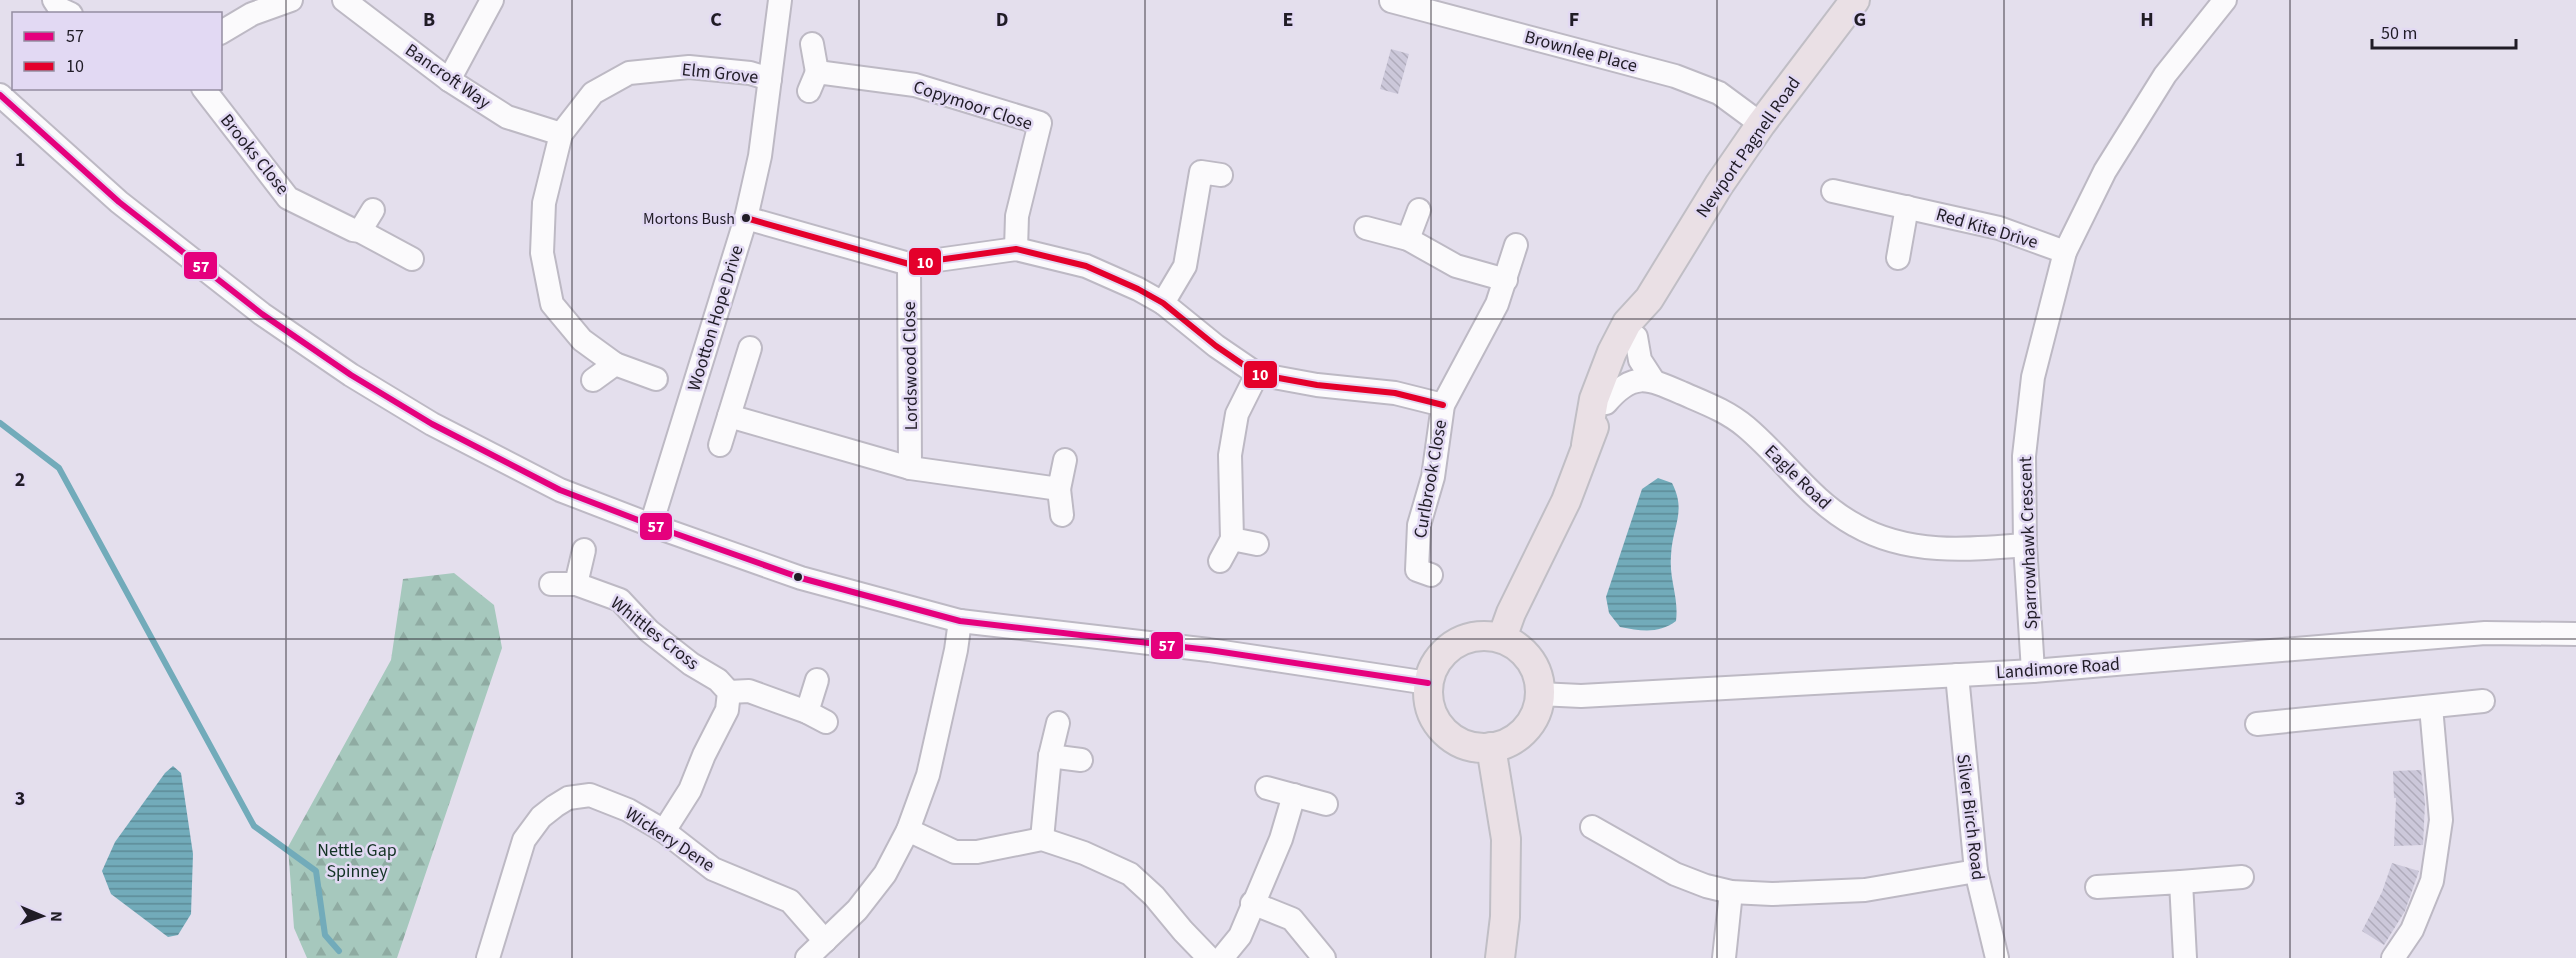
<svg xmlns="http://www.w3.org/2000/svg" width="2576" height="958" font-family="'Source Sans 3',sans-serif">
  <defs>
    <pattern id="forest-firs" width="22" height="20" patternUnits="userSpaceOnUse" patternTransform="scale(1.5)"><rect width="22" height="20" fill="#a6c8bd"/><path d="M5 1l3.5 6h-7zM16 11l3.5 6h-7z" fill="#8faba2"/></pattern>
    <pattern id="water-rules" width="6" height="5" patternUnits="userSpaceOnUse" patternTransform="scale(1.5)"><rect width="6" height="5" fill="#72abba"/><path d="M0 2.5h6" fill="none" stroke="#5d8a97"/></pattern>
    <pattern id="building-back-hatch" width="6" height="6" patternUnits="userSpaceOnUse" patternTransform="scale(1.5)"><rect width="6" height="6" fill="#ccc8da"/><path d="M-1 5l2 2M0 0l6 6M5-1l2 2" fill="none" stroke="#afabbb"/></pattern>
  </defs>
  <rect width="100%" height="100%" fill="#e4dfed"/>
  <path fill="url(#forest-firs)" d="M454 573 494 605 502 648 397 958H307L294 928 288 847 391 660 403 579Z"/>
  <g fill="url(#water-rules)">
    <path d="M1658 478 1672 483C1687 512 1672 526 1671 556 1669 580 1679 597 1676 621 1659 634 1641 631 1620 627L1609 613 1606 597 1642 489Z"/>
    <path d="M173 766 181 773 193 854 191 914 178 935 168 937 111 894 102 871 115 842 165 773Z"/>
  </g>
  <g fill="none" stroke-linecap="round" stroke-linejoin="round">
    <path stroke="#72abba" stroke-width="6" d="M0 423 59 468 254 826 316 871 325 935 339 951"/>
  </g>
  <g fill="url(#building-back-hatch)">
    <path d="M1391 49 1409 54 1398 94 1380 89Z"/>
    <path d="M2421 770 2425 803 2423 845 2394 846 2396 798H2394L2393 771Z"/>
    <path d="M2392 863 2419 871 2405 911 2384 945 2362 931 2382 892Z"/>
  </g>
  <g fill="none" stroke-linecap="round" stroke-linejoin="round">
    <g stroke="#bdb9c4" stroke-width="26">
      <g id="minor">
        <path d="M54 0 60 9 71 14"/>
        <path d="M344 0 449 80 507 117 561 134"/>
        <path d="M1391 1 1675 76 1719 93 1761 124"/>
        <path d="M220 33 252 14 291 0"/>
        <path d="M812 44 817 72"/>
        <path d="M449 80 492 0"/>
        <path d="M203 88 288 198 353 230 360 231 412 259"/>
        <path d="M809 91 817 72 915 85 1040 123 1017 216 1016 249"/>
        <path d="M0 95 119 202 262 314 351 375 432 424 560 490 651 525 801 578 960 621 1209 650 1428 683"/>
        <path d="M1833 191 1999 228 2065 252"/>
        <path d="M746 218 909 264 1016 249 1086 266 1138 289 1163 303 1216 346 1257 374 1317 385 1395 393 1443 405"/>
        <path d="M1366 228 1408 239 1456 266 1506 280"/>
        <path d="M360 231 373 210"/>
        <path d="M1408 239 1419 210"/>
        <path d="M1898 258 1907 207"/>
        <path d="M909 264 910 468"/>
        <path d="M1163 303 1185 266 1201 172 1221 175"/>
        <path d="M1636 337 1640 360 1653 380"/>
        <path d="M615 364 582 340 552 304 542 253 544 203 561 134 593 93 629 73 689 67 750 73 770 79"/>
        <path d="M593 380 615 364 656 379"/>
        <path d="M1606 403C1633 371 1648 378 1682 393 1705 403 1727 411 1746 427 1784 459 1811 501 1855 525 1907 555 1967 550 2025 545"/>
        <path d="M729 416 910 468 1059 489 1065 460"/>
        <path d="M720 445 750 348"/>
        <path d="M1059 489 1062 515"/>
        <path d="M651 525 746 218 760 156 780 0"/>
        <path d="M1257 544 1232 539 1230 455 1237 414 1257 374"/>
        <path d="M1220 561 1232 539"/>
        <path d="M1431 575 1417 570 1419 525 1433 477 1443 405 1497 304 1516 245"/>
        <path d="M551 584H576L620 600 649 631 691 664 718 680 729 692 727 710 704 755 690 790 664 831"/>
        <path d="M576 584 584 550"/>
        <path d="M2033 671 2025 545 2024 456 2033 377 2065 252 2105 171 2165 75 2225 0"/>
        <path d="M1957 675 1976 871 1997 958"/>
        <path d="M729 692 749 691 807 712 826 722"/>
        <path d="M1539 694 1581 696 2033 671 2485 633 2576 634"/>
        <path d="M807 712 817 680"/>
        <path d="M2257 724 2483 701"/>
        <path d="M1050 756 1081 760"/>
        <path d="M1267 788 1326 804"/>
        <path d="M1592 827 1675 874 1706 886 1731 892 1772 894 1865 890 1976 871"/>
        <path d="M908 830 955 852H977L1042 839 1084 853 1130 874 1154 896 1183 931 1209 958"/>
        <path d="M1042 839 1050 756 1058 723"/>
        <path d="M2181 882 2242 877"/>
        <path d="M2097 887 2181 882 2185 958"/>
        <path d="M1252 903 1292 919 1324 958"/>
        <path d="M488 958 524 840 541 817 555 806 568 798 590 795 628 810 664 831 713 869 790 901 825 941"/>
        <path d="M807 958 857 910 885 874 908 830 928 775 956 650 960 621"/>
        <path d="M1222 958 1240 936 1281 839 1294 795"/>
        <path d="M1724 958 1731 892"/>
        <path d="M2393 958 2412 930 2432 881 2441 820 2431 707"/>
      </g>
    </g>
    <g stroke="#c0bec5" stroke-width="32">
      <g id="major">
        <path d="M1586 445 1594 399 1612 352 1627 323 1649 299 1719 185 1761 124 1855 0"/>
        <circle cx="1484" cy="692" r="56"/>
        <path d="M1502 638 1511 613 1566 501 1594 427"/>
        <path d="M1491 747 1506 839 1505 917 1500 958"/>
      </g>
    </g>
    <use href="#minor" stroke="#fbfafc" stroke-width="22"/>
    <use href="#major" stroke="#eae0e5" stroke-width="28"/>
    <g stroke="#e2d9f3" stroke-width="10">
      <path id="bus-1" d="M0 95 119 202 262 314 351 375 432 424 560 490 651 525 801 578 960 621 1209 650 1428 683"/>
    </g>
    <g stroke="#e2d9f3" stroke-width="10">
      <path id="bus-2" d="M746 218 909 264 1016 249 1086 266 1138 289 1163 303 1216 346 1257 374 1317 385 1395 393 1443 405"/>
    </g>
    <use href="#bus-1" stroke="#e5007d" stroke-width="6"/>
    <use href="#bus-2" stroke="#e4002b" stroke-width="6"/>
  </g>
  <path fill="none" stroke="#201c26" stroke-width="1.5" stroke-opacity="0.55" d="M286 0V958M572 0V958M859 0V958M1145 0V958M1431 0V958M1717 0V958M2004 0V958M2290 0V958M0 319H2576M0 639H2576"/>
  <g fill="#201c26" stroke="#e2d9f3" stroke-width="2">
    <circle cx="746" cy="218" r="5"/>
    <circle cx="798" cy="577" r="5"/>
  </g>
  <g text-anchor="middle" stroke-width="5" stroke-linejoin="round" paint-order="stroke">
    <g font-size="16" fill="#201c26" stroke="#e2d9f3" text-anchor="end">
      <text x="735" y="224">Mortons Bush</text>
    </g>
    <g font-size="18" fill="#201c26" stroke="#e2d9f3">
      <text transform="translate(1581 51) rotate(15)" y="6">Brownlee Place</text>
      <text transform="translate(720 73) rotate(6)" y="6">Elm Grove</text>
      <text transform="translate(448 76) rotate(35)" y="6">Bancroft Way</text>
      <text transform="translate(973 105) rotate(18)" y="6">Copymoor Close</text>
      <text transform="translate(1748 147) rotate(-55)" y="6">Newport Pagnell Road</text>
      <text transform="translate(255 154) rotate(51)" y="6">Brooks Close</text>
      <text transform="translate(1987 228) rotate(16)" y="6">Red Kite Drive</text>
      <text transform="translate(715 318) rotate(-73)" y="6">Wootton Hope Drive</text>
      <text transform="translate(910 366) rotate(-91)" y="6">Lordswood Close</text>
      <text transform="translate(1798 477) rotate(44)" y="6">Eagle Road</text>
      <text transform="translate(1430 479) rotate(-80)" y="6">Curlbrook Close</text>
      <text transform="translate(2028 543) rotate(-92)" y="6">Sparrowhawk Crescent</text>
      <text transform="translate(655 633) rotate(38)" y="6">Whittles Cross</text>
      <text transform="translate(2058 668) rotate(-4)" y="6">Landimore Road</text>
      <text transform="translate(1971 817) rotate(83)" y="6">Silver Birch Road</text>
      <text transform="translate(670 839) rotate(33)" y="6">Wickery Dene</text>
    </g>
    <g font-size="18" fill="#133224" stroke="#e2d9f3">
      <text x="357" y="856">Nettle Gap<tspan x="357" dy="21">Spinney</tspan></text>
    </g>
  </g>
  <g font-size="20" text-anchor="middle" font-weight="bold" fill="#201c26" stroke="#e2d9f3" stroke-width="5" stroke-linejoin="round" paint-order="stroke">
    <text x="429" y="26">B</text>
    <text x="716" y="26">C</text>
    <text x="1002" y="26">D</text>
    <text x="1288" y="26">E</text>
    <text x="1574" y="26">F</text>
    <text x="1860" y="26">G</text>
    <text x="2147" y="26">H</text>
    <text x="20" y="166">1</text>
    <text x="20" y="486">2</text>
    <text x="20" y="805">3</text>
  </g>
  <g stroke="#e2d9f3" stroke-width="2">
    <rect x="908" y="247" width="34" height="29" rx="6" fill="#e4002b"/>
    <rect x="183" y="251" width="35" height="29" rx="6" fill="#e5007d"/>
    <rect x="1243" y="360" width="35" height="29" rx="6" fill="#e4002b"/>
    <rect x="639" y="512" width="34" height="29" rx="6" fill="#e5007d"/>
    <rect x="1150" y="631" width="34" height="29" rx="6" fill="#e5007d"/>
  </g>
  <g font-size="16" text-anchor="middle" font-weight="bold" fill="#fff">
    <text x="925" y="268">10</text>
    <text x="201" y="272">57</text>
    <text x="1260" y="380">10</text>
    <text x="656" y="532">57</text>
    <text x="1167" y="651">57</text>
  </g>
  <rect x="12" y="12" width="210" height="78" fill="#e2d9f3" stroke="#948da1" stroke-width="1.5"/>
  <rect x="24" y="32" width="30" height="9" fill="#e5007d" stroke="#948da1" stroke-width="1.5"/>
  <text x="66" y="42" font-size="18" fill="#201c26">57</text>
  <rect x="24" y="62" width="30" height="9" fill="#e4002b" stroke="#948da1" stroke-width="1.5"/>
  <text x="66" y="72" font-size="18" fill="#201c26">10</text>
  <g transform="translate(42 916) rotate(92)" stroke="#e2d9f3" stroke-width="4.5" paint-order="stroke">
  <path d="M0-4.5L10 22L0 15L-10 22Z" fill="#201c26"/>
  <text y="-9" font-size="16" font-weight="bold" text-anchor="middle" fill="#201c26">N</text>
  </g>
  <path d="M2372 39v9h144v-9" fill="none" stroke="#201c26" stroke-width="3"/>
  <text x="2381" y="39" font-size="18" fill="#201c26" stroke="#e2d9f3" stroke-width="4.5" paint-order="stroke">50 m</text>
</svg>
